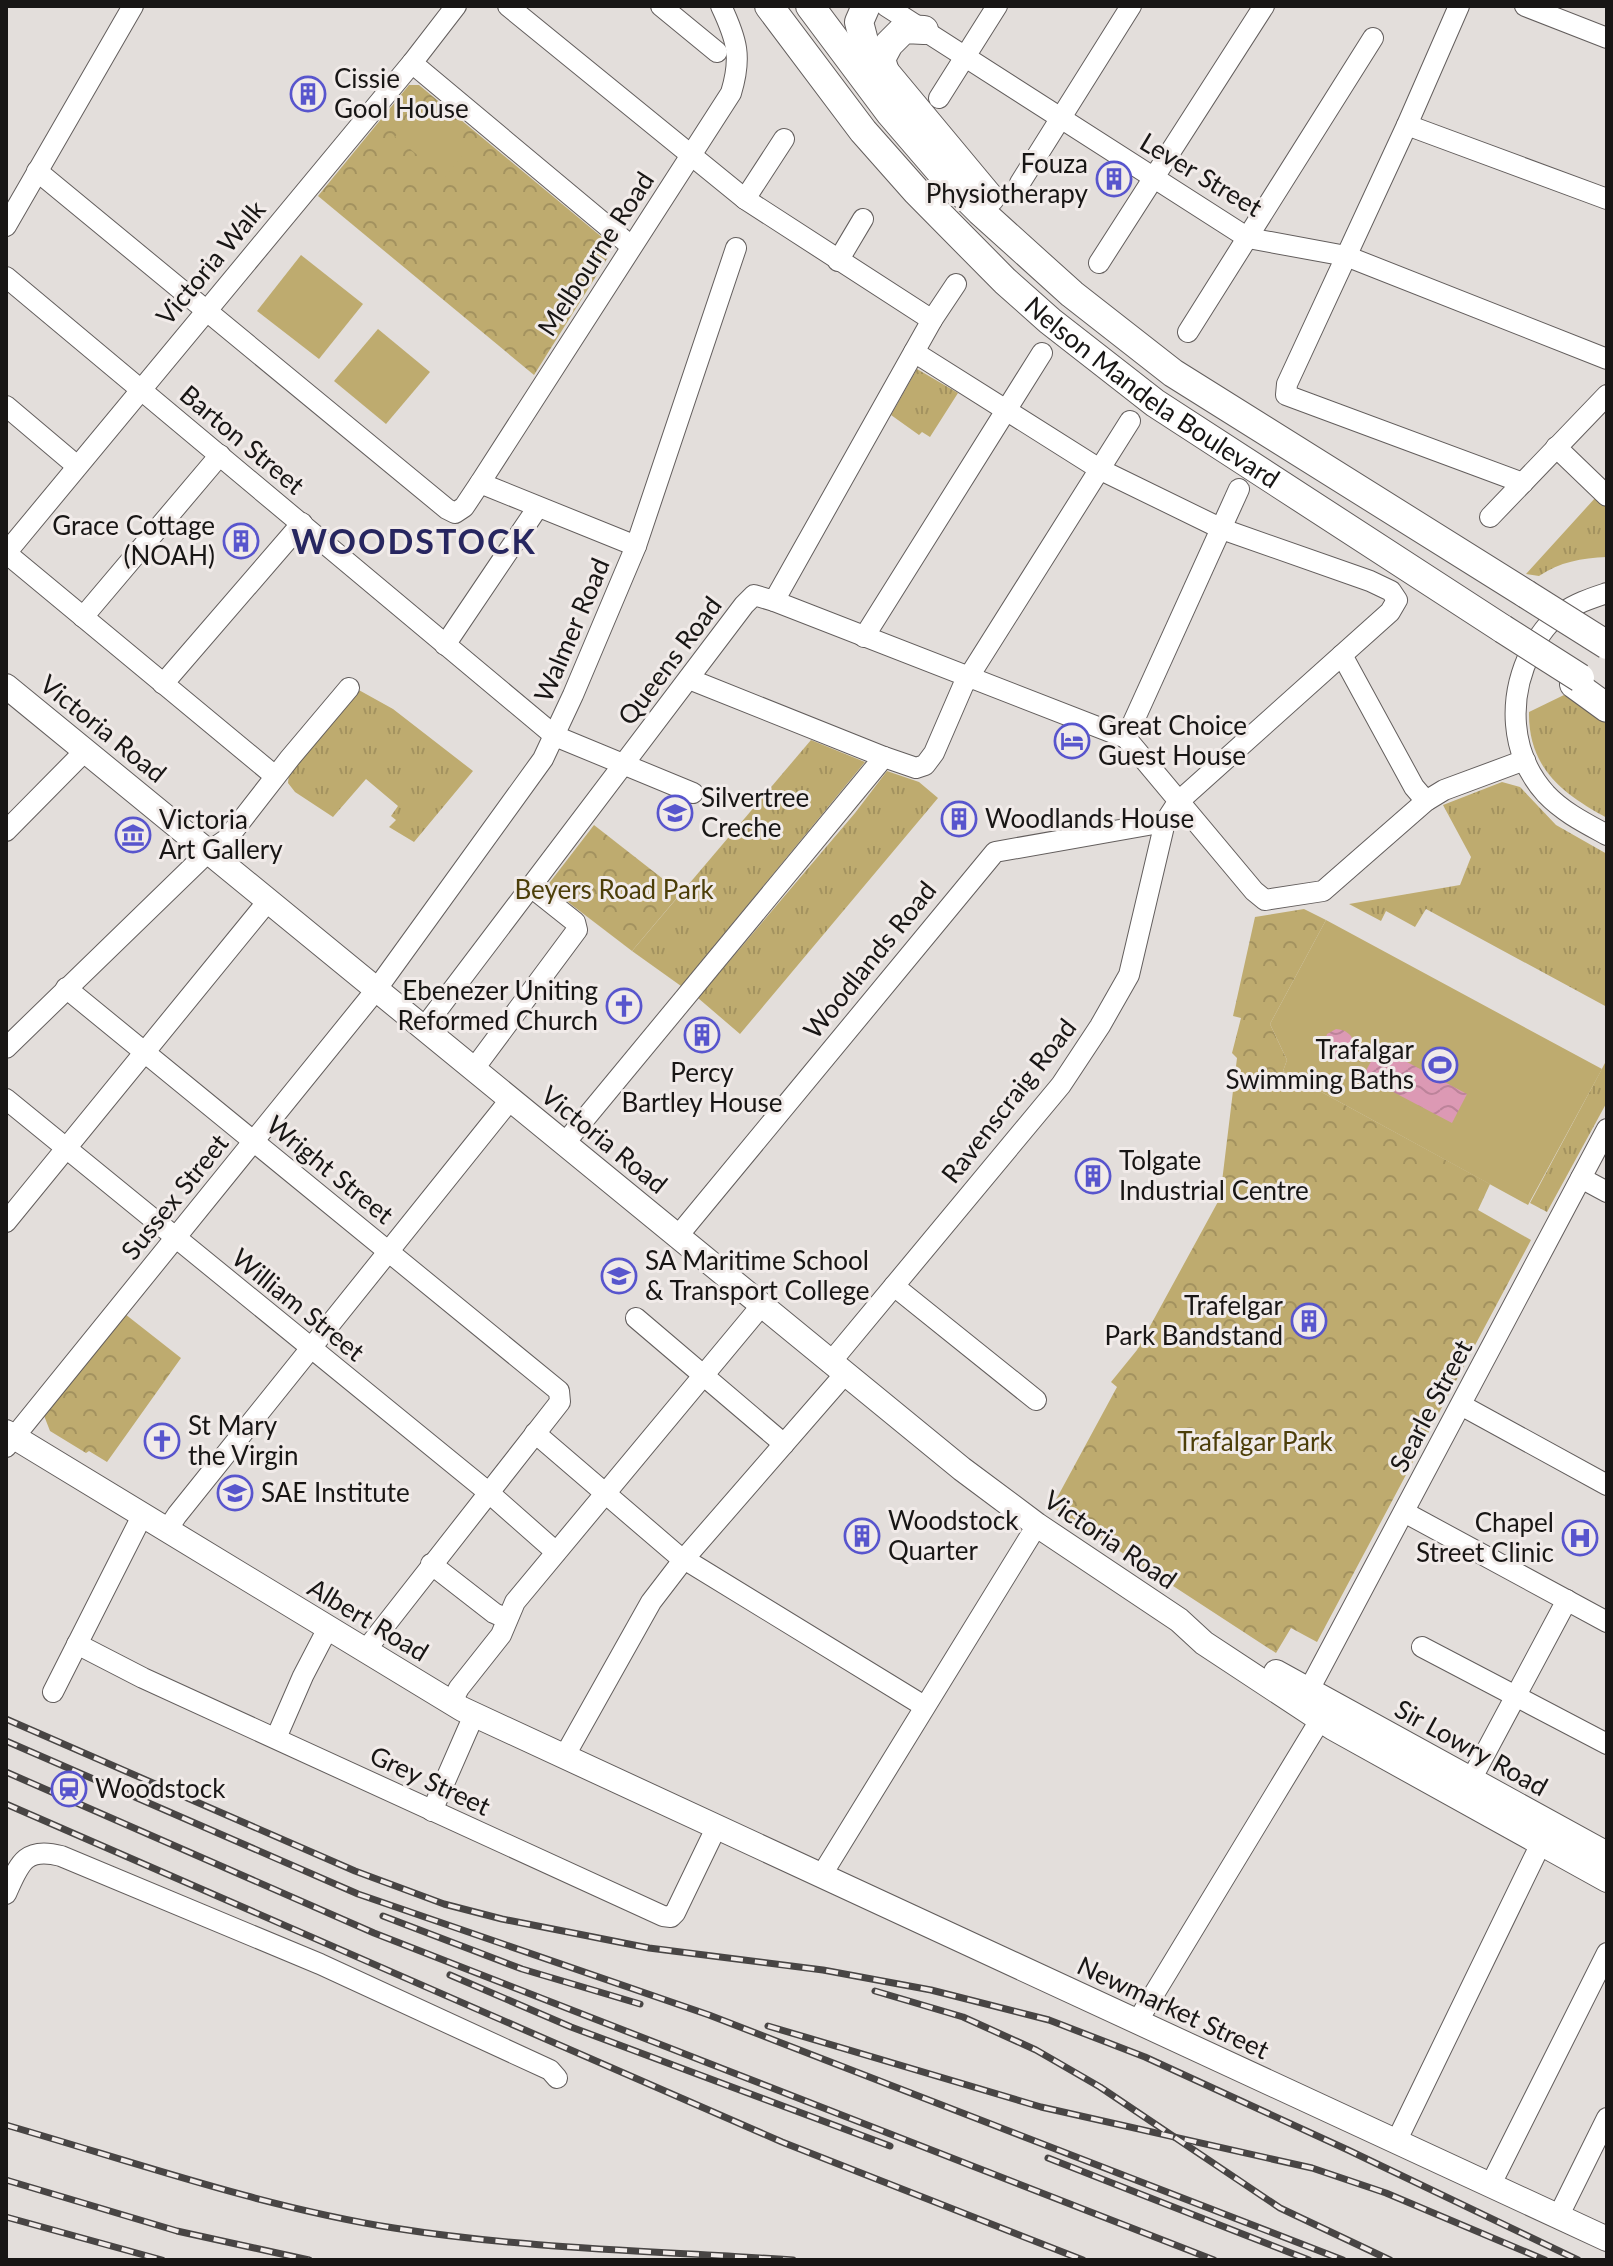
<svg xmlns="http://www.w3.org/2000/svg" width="1613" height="2266" font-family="Lato,sans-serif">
  <defs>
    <pattern id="grass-tufts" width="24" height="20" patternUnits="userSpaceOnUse" patternTransform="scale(2)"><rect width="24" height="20" fill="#beab6f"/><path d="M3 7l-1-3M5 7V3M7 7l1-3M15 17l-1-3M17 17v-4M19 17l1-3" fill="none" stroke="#a3925f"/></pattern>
    <pattern id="park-crowns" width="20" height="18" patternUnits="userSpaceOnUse" patternTransform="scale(2)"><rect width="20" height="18" fill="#beab6f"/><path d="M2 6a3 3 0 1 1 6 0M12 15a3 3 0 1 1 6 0" fill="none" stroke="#a3925f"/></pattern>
    <pattern id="water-waves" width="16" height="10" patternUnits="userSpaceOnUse" patternTransform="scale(2)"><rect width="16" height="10" fill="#dc99b4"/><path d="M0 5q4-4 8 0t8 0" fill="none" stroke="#bc839a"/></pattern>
  </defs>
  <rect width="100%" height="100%" fill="#e3dedb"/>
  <g fill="url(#grass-tufts)">
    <path d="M917 369 958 393 930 437 922 432 919 435 891 415Z"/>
    <path d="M1596 497 1607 508V557C1581 558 1560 562 1539 576L1526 574Z"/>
    <path d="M357 689 393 709 473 771 414 842 389 827 396 820 391 816 398 806 366 779 333 817 295 792 288 783 289 774Z"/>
    <path d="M1564 695 1607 724V818C1563 794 1528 768 1529 712Z"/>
    <path d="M811 740 865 762 681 986 632 951Z"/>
    <path d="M887 771 919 782 938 798 740 1034 698 998 855 813Z"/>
    <path d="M1502 782 1520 787 1556 825 1607 854V1007L1426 909 1415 927 1386 911 1381 921 1349 904 1460 885 1471 857 1443 805Z"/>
    <path d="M1605 1063 1607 1102 1547 1212 1530 1203Z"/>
  </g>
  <g fill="url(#park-crowns)">
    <path d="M409 85H419L609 243 610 254 534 375 318 196Z"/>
    <path d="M594 825 681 893 632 951 547 886Z"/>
    <path d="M1304 909 1326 920 1270 1024 1287 1060 1283 1071 1490 1184 1478 1210 1531 1240 1317 1642 1291 1628 1276 1653 1052 1507 1117 1387 1111 1382 1137 1350 1220 1198 1237 1058 1232 1053 1241 1018 1233 1016 1255 917Z"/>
    <path d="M125 1314 181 1358 107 1462 89 1451 86 1453 50 1431 43 1413Z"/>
  </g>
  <g fill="#beab6f">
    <path d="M415 112 465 152 445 177 395 137Z"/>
    <path d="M301 255 363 304 319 359 257 311Z"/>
    <path d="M378 329 430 372 386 424 334 381Z"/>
    <path d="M1326 920 1602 1069 1528 1205 1283 1071 1287 1060 1270 1024Z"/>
  </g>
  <g fill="url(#water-waves)">
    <path d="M1336 1029C1346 1030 1352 1034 1354 1044L1344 1060H1334L1323 1049 1327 1034Z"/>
    <path d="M1379 1047 1467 1094 1452 1123 1363 1076Z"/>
  </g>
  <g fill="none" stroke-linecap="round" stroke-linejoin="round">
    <g stroke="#635e5d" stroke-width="22">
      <g id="minor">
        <path d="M508 6 745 199 932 320"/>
        <path d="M661 6 717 52"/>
        <path d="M886 6 1248 238 1346 256 1607 359"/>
        <path d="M1459 6 1407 125 1287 384 1286 395 1523 483"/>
        <path d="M1525 6 1607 38"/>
        <path d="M412 63 631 246"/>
        <path d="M939 98 997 6"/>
        <path d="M1407 125 1607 199"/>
        <path d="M37 171 447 509 455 513 464 507 480 483 731 93C742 57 737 40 721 6"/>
        <path d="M1020 183 1131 6"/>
        <path d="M745 199 784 139"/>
        <path d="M6 226 133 6"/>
        <path d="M838 261 863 219"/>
        <path d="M1099 263 1264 6"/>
        <path d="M6 277 555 736 693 793"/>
        <path d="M1188 332 1373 38"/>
        <path d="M6 406 77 466"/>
        <path d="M1556 447 1607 496"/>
        <path d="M480 483 636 546"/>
        <path d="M1490 517 1607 395"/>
        <path d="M6 553 412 63 456 6"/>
        <path d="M6 553 275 776"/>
        <path d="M1607 593C1592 598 1576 603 1562 613 1549 621 1538 637 1531 651 1508 697 1509 753 1546 794 1563 812 1585 823 1607 835"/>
        <path d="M774 601 1126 738 1254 891 1265 900 1323 891 1426 801 1444 790 1525 760"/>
        <path d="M83 617 220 455"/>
        <path d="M864 637 1042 353"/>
        <path d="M445 645 538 507"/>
        <path d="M1342 655 1414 787 1426 801"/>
        <path d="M689 679 884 757 916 768 925 765 934 753 963 686 1130 421"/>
        <path d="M163 684 302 523"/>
        <path d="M1126 738 1239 489"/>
        <path d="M6 831 85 751"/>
        <path d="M66 988 559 1391 560 1402 365 1651"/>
        <path d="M423 1029 744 605 754 595 774 601 932 320 956 284"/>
        <path d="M6 1048 208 852 227 839 290 758 349 688"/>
        <path d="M473 1070 577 930 575 922 531 887"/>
        <path d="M6 1099 488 1492 556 1552"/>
        <path d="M564 1144 884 757"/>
        <path d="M1581 1178 1607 1192"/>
        <path d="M6 1222 268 901"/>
        <path d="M677 1237 995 852 1165 822"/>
        <path d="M894 1286 1036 1400"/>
        <path d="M636 1318 784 1444"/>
        <path d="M830 1363 1061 1085 1100 1026 1129 975 1165 822 1178 802 1390 612 1397 600 1391 591 1370 581 1222 529 1101 470 914 352"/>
        <path d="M1461 1405 1607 1485"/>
        <path d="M535 1433 676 1554 924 1706"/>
        <path d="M6 1447 376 990 543 759 573 695 636 546 736 248"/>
        <path d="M1404 1512 1607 1622"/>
        <path d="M167 1530 177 1515 510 1100"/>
        <path d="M431 1564 494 1613 507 1619"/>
        <path d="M77 1644 143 1678 663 1916 671 1917 675 1913 716 1828"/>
        <path d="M1422 1647 1607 1744"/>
        <path d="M53 1692 142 1516"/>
        <path d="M1303 1701 1607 1129"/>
        <path d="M451 1703 459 1688 501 1635 515 1602 762 1305"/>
        <path d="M276 1738 303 1676 328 1628"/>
        <path d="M564 1757 651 1602 684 1559 844 1375"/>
        <path d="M1465 1791 1567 1600"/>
        <path d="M432 1811 474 1715"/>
        <path d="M821 1876 1037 1525"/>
        <path d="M6 1894C19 1865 24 1846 61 1856L320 1964 550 2070 557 2078"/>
        <path d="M1137 2022 1328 1707"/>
        <path d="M1396 2142 1546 1833"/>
        <path d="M1490 2186 1607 1953"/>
        <path d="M1558 2217 1607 2118"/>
      </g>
    </g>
    <g stroke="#635e5d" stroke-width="26">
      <g id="major">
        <path d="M6 686 962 1469 1037 1525 1179 1620 1204 1643 1333 1728 1607 1880"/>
        <path d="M6 1432 462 1709 1607 2239"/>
        <path d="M1276 1672 1607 1854"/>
      </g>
    </g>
    <g stroke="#635e5d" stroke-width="30">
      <g id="highway">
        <path id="s1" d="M769 6 863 131 917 192 1005 281 1050 321 1155 403 1503 629"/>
        <path d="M810 6 890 113 939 170 980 211 1072 294 1173 373 1526 594"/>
        <path d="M866 6 859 22 866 49 990 198"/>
        <path d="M885 72 881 59 889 44 904 29 924 30"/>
        <path d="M1574 684 1607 708"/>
      </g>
    </g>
    <use href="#minor" stroke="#fff" stroke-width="20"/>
    <use href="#major" stroke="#fff" stroke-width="24"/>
    <use href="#highway" stroke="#fff" stroke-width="28"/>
    <g stroke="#484544" stroke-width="7">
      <g id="rail">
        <path d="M6 1719 355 1871 444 1904 502 1919 649 1948 823 1970 931 1990 1049 2020 1145 2057 1348 2150 1578 2260"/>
        <path d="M6 1741 358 1894 709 2015 1343 2260"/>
        <path d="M6 1772 374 1933 1214 2260"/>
        <path d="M6 1804 782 2142 1083 2260"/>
        <path d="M383 1916 522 1969 640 2004"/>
        <path d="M450 1975 571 2027 890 2146"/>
        <path d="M875 1991 963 2017 1036 2050 1100 2087 1280 2208 1390 2260"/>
        <path d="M768 2026 1041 2107 1312 2168 1386 2193 1545 2260"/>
        <path d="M6 2125C134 2162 262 2207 394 2228 525 2249 660 2251 793 2260"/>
        <path d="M1048 2158 1309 2260"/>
        <path d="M6 2180 177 2231 309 2260"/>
        <path d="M6 2217 162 2260"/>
      </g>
    </g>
    <use href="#rail" stroke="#f1ebe9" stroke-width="4" stroke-dasharray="12" stroke-linecap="butt"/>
    <g stroke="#635e5d" stroke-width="30" stroke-linecap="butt">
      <g id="highway-bridge">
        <path d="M1526 594 1607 645"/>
        <path d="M1503 629 1580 678"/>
      </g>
    </g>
    <use href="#highway-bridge" stroke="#fff" stroke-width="28"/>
  </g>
  <defs>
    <g id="building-ring" transform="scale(1.8)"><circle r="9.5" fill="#f1ebe9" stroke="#5855cd" stroke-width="1.5"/><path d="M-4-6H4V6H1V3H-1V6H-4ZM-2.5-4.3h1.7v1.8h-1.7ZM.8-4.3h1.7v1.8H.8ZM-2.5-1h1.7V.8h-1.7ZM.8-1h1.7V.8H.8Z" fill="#5855cd"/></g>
    <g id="hotel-ring" transform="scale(1.8)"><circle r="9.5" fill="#f1ebe9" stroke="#5855cd" stroke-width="1.5"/><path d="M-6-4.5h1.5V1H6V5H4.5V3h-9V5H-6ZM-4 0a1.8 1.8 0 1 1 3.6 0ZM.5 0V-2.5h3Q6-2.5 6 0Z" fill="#5855cd"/></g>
    <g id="school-ring" transform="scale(1.8)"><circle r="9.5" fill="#f1ebe9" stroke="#5855cd" stroke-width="1.5"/><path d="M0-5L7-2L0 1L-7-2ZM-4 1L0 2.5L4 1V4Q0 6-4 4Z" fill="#5855cd"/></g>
    <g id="museum-ring" transform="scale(1.8)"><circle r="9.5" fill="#f1ebe9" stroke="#5855cd" stroke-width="1.5"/><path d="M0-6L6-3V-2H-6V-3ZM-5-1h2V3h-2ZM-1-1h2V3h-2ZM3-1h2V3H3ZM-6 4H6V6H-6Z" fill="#5855cd"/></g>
    <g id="church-ring" transform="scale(1.8)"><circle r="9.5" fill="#f1ebe9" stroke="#5855cd" stroke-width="1.5"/><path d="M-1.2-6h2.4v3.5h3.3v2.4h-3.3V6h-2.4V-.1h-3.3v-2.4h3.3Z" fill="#5855cd"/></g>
    <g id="stadium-ring" transform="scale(1.8)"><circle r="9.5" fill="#f1ebe9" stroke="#5855cd" stroke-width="1.5"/><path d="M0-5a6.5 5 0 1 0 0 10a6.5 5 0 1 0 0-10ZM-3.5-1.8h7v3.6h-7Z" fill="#5855cd"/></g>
    <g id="university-ring" transform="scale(1.8)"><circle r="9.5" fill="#f1ebe9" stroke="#5855cd" stroke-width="1.5"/><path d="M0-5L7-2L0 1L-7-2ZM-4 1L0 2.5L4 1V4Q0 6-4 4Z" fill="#5855cd"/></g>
    <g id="hospital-ring" transform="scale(1.8)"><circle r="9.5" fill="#f1ebe9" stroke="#5855cd" stroke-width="1.5"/><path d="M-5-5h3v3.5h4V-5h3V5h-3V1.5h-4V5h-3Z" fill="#5855cd"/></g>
    <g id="station-ring" transform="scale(1.8)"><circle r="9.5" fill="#f1ebe9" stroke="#5855cd" stroke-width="1.5"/><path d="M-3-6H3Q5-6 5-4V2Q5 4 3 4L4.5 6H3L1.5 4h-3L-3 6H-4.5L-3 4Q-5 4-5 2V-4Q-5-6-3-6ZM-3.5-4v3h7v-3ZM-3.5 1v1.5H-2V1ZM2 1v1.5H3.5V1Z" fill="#5855cd"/></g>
  </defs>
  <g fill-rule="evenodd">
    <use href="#building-ring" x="308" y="94"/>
    <use href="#building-ring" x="1114" y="179"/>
    <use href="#building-ring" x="241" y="541"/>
    <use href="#hotel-ring" x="1072" y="741"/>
    <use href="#school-ring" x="675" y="813"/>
    <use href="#building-ring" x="959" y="819"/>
    <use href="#museum-ring" x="133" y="835"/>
    <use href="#church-ring" x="624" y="1006"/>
    <use href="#building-ring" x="702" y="1035"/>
    <use href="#stadium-ring" x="1440" y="1065"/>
    <use href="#building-ring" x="1093" y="1176"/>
    <use href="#university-ring" x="619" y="1276"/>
    <use href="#building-ring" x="1309" y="1321"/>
    <use href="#church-ring" x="162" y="1441"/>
    <use href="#university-ring" x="235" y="1493"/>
    <use href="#building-ring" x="862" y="1536"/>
    <use href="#hospital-ring" x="1580" y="1538"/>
    <use href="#station-ring" x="69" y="1789"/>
  </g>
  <g text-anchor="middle" stroke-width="6" stroke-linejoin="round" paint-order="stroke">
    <g font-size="26" fill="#181615" stroke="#f1ebe9" text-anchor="start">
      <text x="334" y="88">Cissie<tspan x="334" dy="30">Gool House</tspan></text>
      <text x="1088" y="173" text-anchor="end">Fouza<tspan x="1088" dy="30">Physiotherapy</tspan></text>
      <text x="215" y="535" text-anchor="end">Grace Cottage<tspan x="215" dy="30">(NOAH)</tspan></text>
      <text x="1098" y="735">Great Choice<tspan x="1098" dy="30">Guest House</tspan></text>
      <text x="701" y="807">Silvertree<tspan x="701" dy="30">Creche</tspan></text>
      <text x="985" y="828">Woodlands House</text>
      <text x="159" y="829">Victoria<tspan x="159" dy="30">Art Gallery</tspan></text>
      <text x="598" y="1000" text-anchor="end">Ebenezer Uniting<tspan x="598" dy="30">Reformed Church</tspan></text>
      <text x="1414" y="1059" text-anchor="end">Trafalgar<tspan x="1414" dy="30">Swimming Baths</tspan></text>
      <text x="702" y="1082" text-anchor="middle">Percy<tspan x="702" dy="30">Bartley House</tspan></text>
      <text x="1119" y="1170">Tolgate<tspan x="1119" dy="30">Industrial Centre</tspan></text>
      <text x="645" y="1270">SA Maritime School<tspan x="645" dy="30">&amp; Transport College</tspan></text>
      <text x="1283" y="1315" text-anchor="end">Trafelgar<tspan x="1283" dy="30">Park Bandstand</tspan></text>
      <text x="188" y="1435">St Mary<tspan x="188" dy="30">the Virgin</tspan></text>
      <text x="261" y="1502">SAE Institute</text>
      <text x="888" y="1530">Woodstock<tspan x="888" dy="30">Quarter</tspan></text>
      <text x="1554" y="1532" text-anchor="end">Chapel<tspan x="1554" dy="30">Street Clinic</tspan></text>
      <text x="95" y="1798">Woodstock</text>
    </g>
    <g font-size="26" fill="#181615" stroke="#f1ebe9">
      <text transform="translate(1201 175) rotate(31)" y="9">Lever Street</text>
      <text transform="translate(596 254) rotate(-57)" y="9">Melbourne Road</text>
      <text transform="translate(211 263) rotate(-50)" y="9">Victoria Walk</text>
      <text dy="9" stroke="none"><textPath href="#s1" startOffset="548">Nelson Mandela Boulevard</textPath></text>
      <text transform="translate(242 440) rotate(40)" y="9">Barton Street</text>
      <text transform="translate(572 630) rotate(-67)" y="9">Walmer Road</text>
      <text transform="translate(670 661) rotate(-53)" y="9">Queens Road</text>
      <text transform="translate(103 729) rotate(39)" y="9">Victoria Road</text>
      <text transform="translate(870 960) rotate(-51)" y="9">Woodlands Road</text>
      <text transform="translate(1009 1101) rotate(-52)" y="9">Ravenscraig Road</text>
      <text transform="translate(604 1140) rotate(39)" y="9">Victoria Road</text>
      <text transform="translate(330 1170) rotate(39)" y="9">Wright Street</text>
      <text transform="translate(175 1197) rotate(-51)" y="9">Sussex Street</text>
      <text transform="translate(298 1305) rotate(39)" y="9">William Street</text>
      <text transform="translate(1431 1406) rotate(-62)" y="9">Searle Street</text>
      <text transform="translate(1110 1540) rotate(34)" y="9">Victoria Road</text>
      <text transform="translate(368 1620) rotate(31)" y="9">Albert Road</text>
      <text transform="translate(1471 1748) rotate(29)" y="9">Sir Lowry Road</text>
      <text transform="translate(430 1781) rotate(25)" y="9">Grey Street</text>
      <text transform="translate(1173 2008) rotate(25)" y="9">Newmarket Street</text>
    </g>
    <g font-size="26" fill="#4c3e09" stroke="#f1ebe9">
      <text x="614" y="899">Beyers Road Park</text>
      <text x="1255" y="1451">Trafalgar Park</text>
    </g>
    <g font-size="34" font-weight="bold" letter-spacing="2" fill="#272660" stroke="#f1ebe9">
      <text x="414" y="554">WOODSTOCK</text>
    </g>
  </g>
  <rect width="1613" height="2266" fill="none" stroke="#181615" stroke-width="16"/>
</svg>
